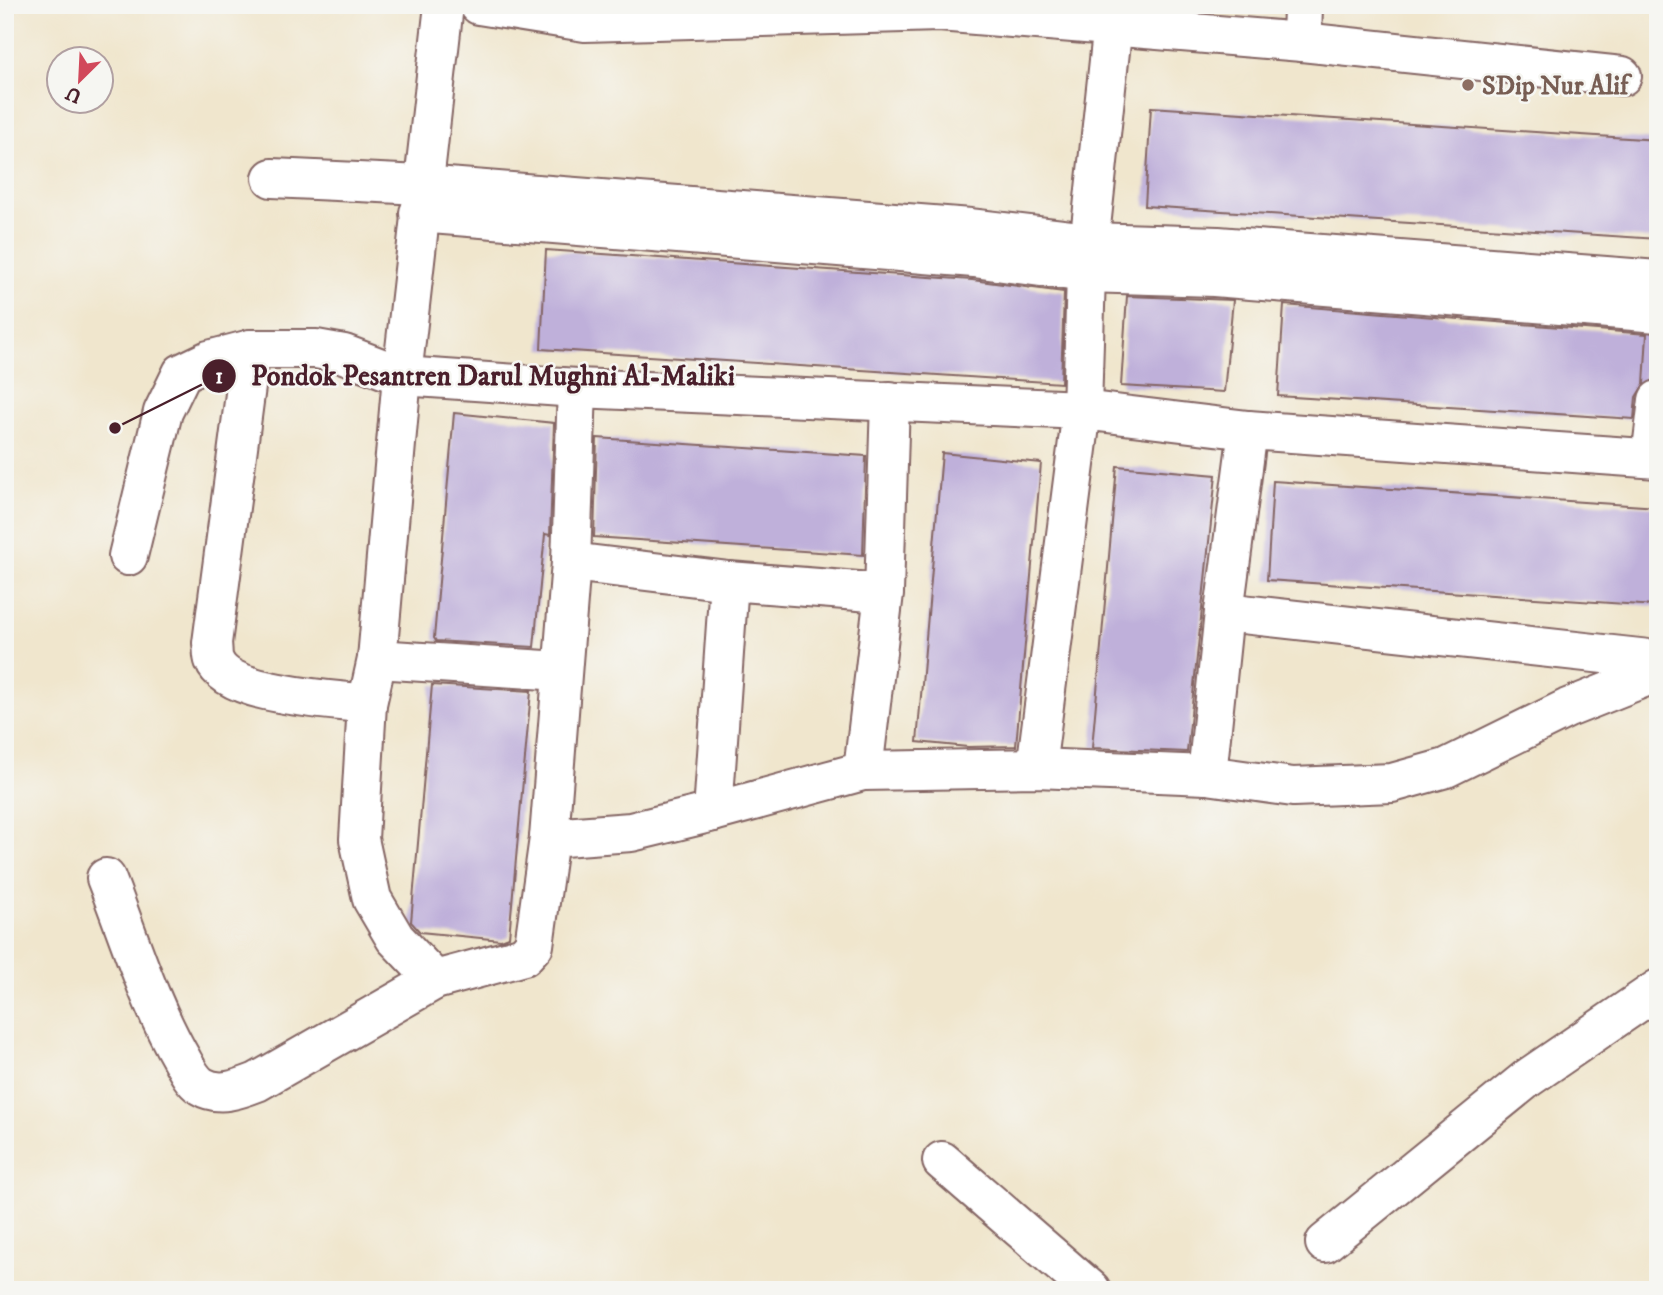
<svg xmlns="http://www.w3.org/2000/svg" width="1663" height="1295" font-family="'IM FELL DW Pica',serif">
  <rect width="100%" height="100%" fill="#f6f6f2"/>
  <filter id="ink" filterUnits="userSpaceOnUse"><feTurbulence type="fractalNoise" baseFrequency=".0143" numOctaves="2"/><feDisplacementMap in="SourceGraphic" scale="14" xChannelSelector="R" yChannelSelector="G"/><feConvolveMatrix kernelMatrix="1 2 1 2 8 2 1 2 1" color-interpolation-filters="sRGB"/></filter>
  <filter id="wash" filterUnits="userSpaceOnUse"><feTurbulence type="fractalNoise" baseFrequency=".00686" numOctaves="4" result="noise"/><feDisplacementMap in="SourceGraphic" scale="28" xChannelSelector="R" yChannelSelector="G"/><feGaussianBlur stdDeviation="1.57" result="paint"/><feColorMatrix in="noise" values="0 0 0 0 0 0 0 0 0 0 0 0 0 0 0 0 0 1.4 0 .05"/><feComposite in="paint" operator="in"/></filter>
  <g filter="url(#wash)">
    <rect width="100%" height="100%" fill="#f0e6cd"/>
    <g id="blocks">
      <g fill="#bfb0da">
        <path d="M1151 107 1658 140V239L1145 206Z"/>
        <path d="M546 250 972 280 1064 292 1061 383 541 349Z"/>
        <path d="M1127 296 1233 300 1224 392 1121 386Z"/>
        <path d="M1284 305 1647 334 1644 384 1636 397 1634 419 1278 396Z"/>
        <path d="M454 413 554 423 550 535 545 534 534 647 436 641 434 638Z"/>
        <path d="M597 438 866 456 863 555 594 537Z"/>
        <path d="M942 453 1041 463 1016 746 968 747 917 742Z"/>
        <path d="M1117 466 1216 475 1187 752 1092 748Z"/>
        <path d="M1273 481 1658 507 1656 606 1267 580Z"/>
        <path d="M432 685 531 691 509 937 501 940 420 932 411 922Z"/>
      </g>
    </g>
  </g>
  <g filter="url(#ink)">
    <use href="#blocks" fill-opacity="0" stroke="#846564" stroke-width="2"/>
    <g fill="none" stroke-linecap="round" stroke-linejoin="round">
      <g stroke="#846564" stroke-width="42">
        <g id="minor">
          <path d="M479 5 585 22 939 12 1302 42 1622 76"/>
          <path d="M1302 42 1303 5"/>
          <path d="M272 178 422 185 971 228 1089 242 1218 246 1658 280"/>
          <path d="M419 213 974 258 1086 273 1214 277 1658 313"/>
          <path d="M1651 458 1658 400"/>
          <path d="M128 556 163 412 182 373 209 360 251 349"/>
          <path d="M571 562 729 581 884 593"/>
          <path d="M1224 612 1658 660"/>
          <path d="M377 659 561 671"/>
          <path d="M367 704C332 699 227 696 214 660 212 655 213 648 212 643L251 349H316L344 354 402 376 577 388 1082 410 1248 430 1658 459"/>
          <path d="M1036 768 1082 410 1086 273 1115 5"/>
          <path d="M863 771 884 593 890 401"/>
          <path d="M1207 775 1224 612 1248 430"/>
          <path d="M713 812 729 581"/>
          <path d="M549 838 631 832 713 812 863 771 1036 768 1207 775 1293 787 1392 783 1446 768 1568 708 1658 672"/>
          <path d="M106 878C130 939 149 1003 182 1060 187 1069 192 1080 201 1086 219 1097 239 1089 257 1082L435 980 524 956 534 945 549 838 571 562 577 388"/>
          <path d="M435 980 395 938 372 899 359 839 367 704 377 659 402 376 444 5"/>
          <path d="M942 1161 1091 1290"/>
          <path d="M1325 1243 1528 1078 1658 989"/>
        </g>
      </g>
      <use href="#minor" stroke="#fff" stroke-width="38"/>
    </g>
  </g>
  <circle fill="#8d6e63" stroke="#f6f6f2" stroke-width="2.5" cx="1468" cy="85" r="7"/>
  <g text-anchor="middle" stroke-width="5" stroke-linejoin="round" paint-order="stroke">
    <g font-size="26" font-weight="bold" fill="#785e54" stroke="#f6f6f2" text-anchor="start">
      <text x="1482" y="94">SDip Nur Alif</text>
    </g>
  </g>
  <path fill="none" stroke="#4a1f2b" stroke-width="2.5" d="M115 428L219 376"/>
  <g fill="#4a1f2b" stroke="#f6f6f2" stroke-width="2.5">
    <circle cx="115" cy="428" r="7"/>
    <circle cx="219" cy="376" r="18"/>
  </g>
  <g font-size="21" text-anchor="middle" font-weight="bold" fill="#fff">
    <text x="219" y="383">1</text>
  </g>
  <g font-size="28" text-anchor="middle" font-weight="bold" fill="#4a1f2b" stroke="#f6f6f2" stroke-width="5" stroke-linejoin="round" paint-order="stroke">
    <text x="493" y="385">Pondok Pesantren Darul Mughni Al-Maliki</text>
  </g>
  <rect width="1663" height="1295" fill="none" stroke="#f6f6f2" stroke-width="28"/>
  <g transform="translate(80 80) rotate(204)"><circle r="33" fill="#f6f6f2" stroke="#b1a0a2" stroke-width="2"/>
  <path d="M0-5L12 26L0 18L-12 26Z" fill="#d1495b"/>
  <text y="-10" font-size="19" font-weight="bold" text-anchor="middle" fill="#4a1f2b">U</text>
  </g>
</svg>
